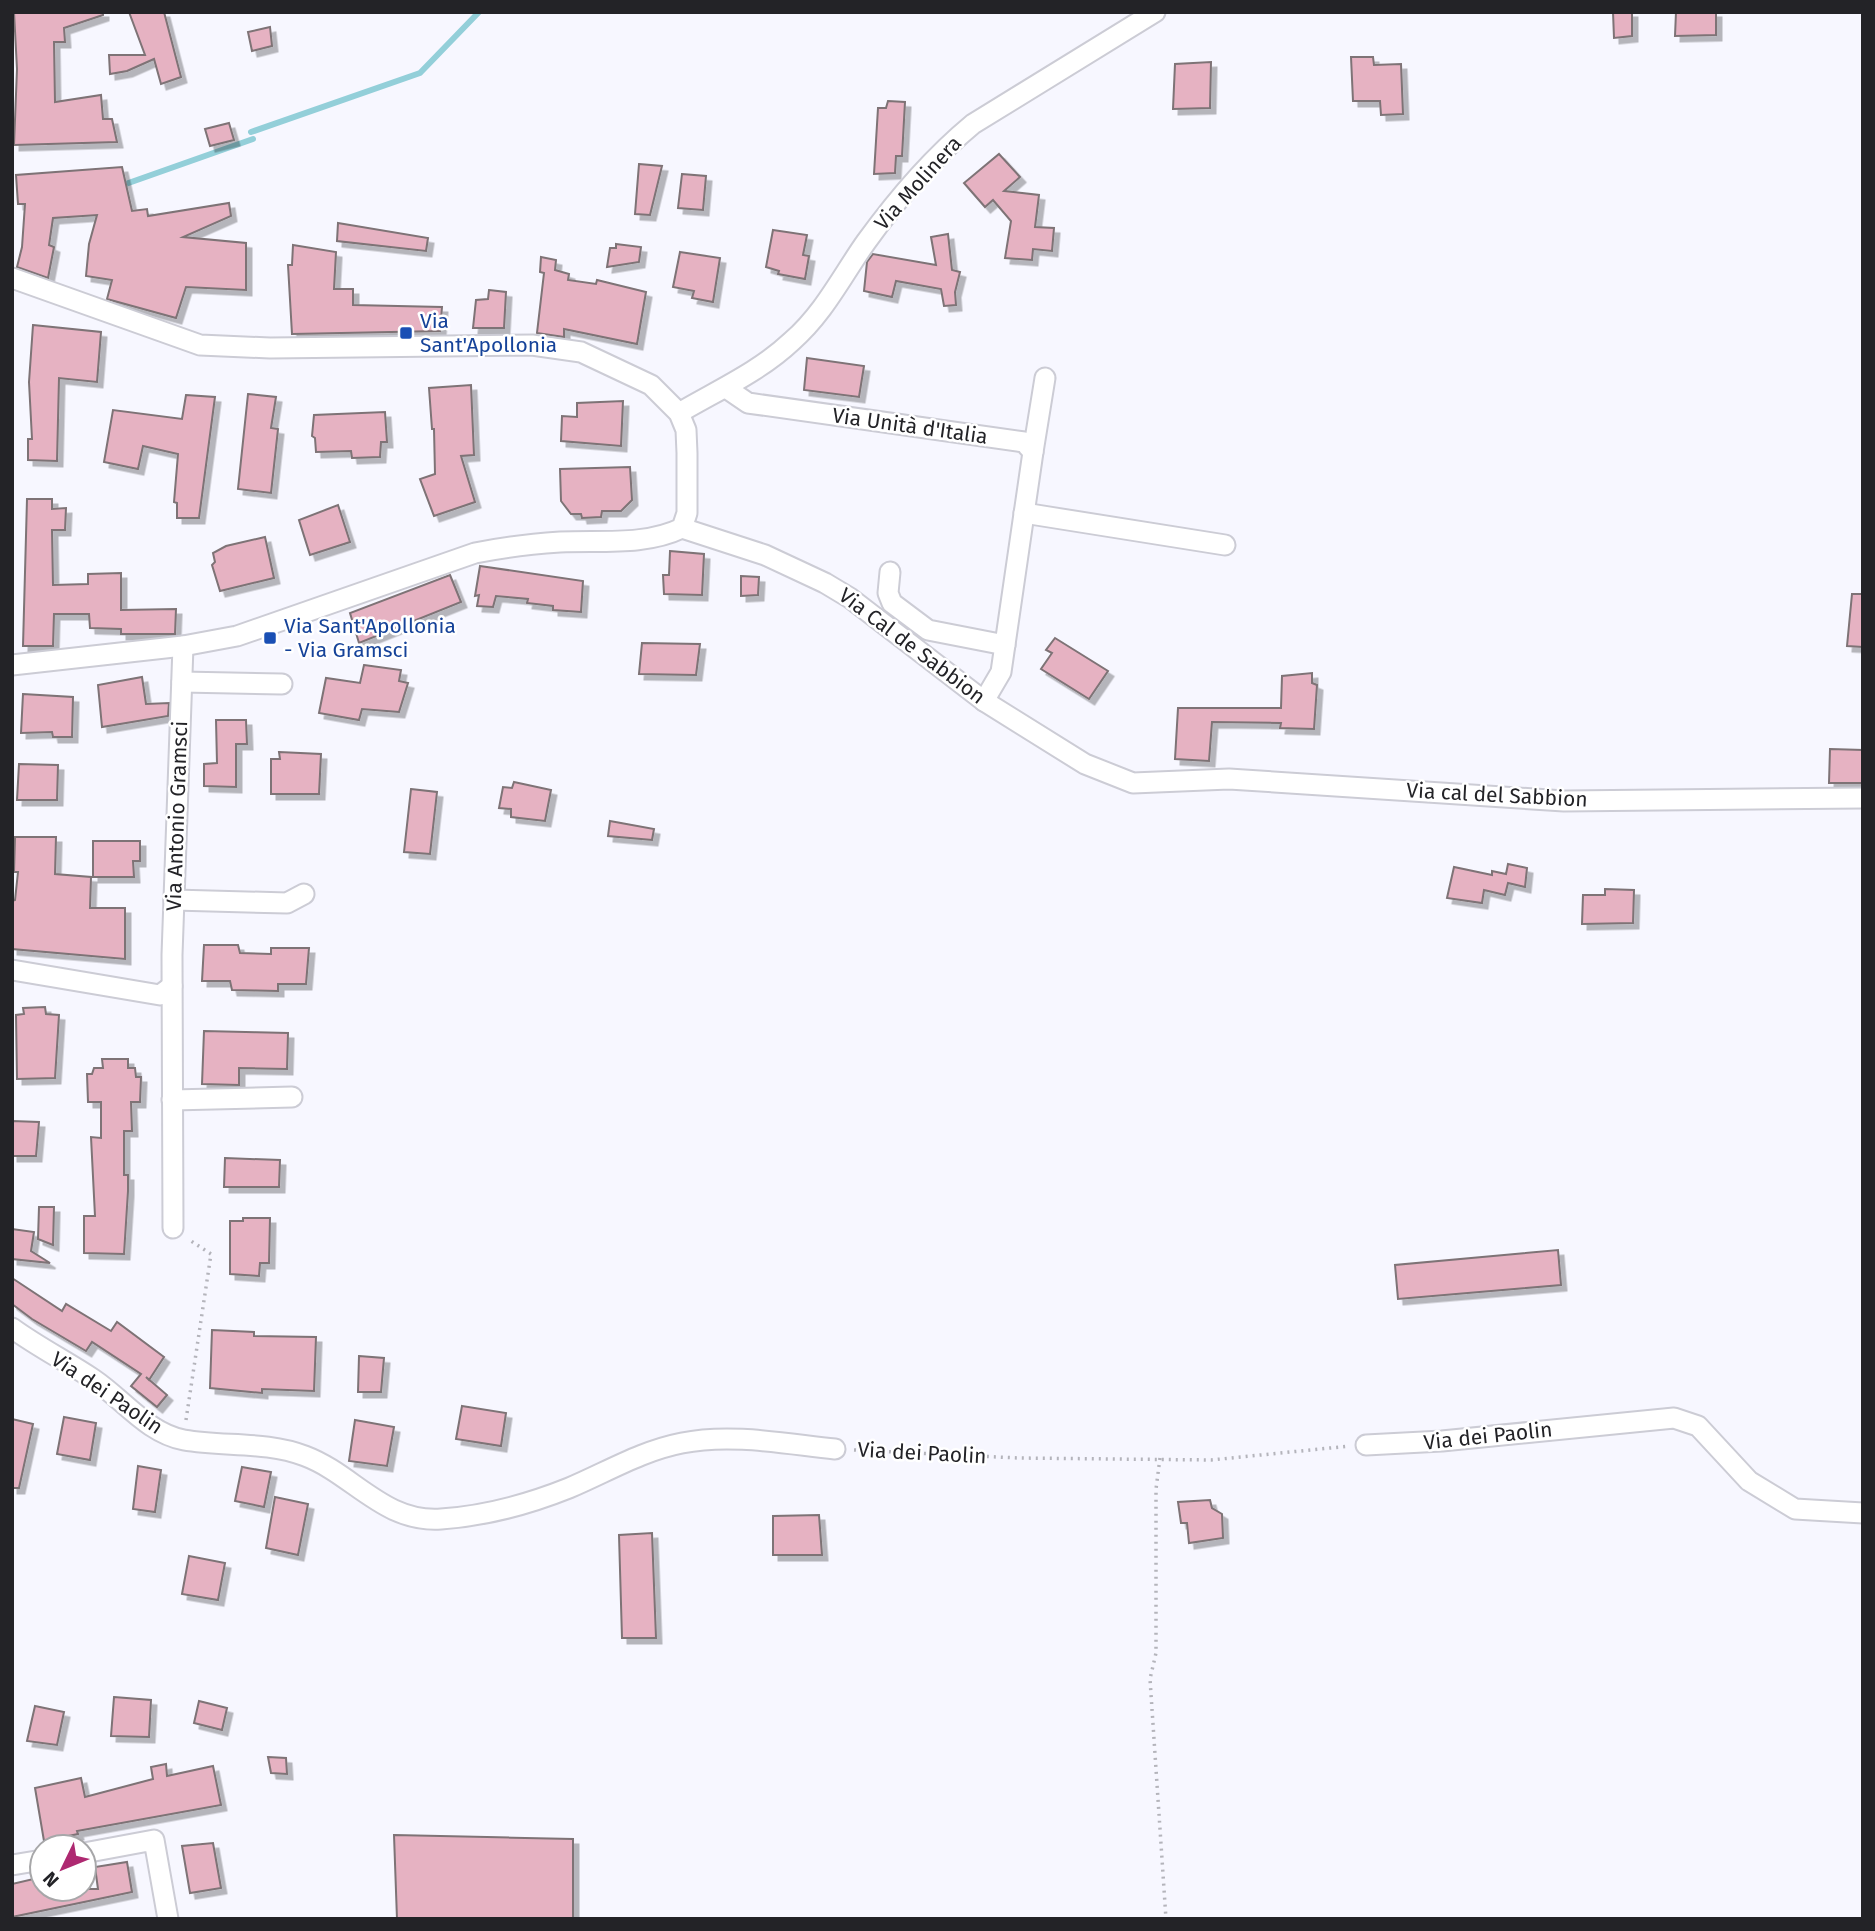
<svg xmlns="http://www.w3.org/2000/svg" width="1875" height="1931" font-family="'Fira Sans',sans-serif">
  <defs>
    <filter id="shadow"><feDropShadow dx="5.5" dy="5.5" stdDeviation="0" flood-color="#0004"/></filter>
  </defs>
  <rect width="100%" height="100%" fill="#f7f7ff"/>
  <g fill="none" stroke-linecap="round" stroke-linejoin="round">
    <g stroke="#93cfd9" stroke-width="6">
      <path d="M251 132 420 73 479 12"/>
      <path d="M120 186 253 139"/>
    </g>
  </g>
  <g fill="#e6b2c2" stroke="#7e7376" stroke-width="2" filter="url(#shadow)">
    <path d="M14 12H103V15L64 28 65 42H54L55 102 101 95 103 119H112L117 142 14 145 17 69Z"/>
    <path d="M129 12H164L181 77 161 84 154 59 127 71 110 74 109 55H145Z"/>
    <path d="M1613 12H1632V36L1614 38Z"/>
    <path d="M1676 12H1716V35L1675 36Z"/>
    <path d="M270 27 272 46 252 51 248 32Z"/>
    <path d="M1351 57H1373L1374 65 1401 64 1403 114 1381 115 1380 101H1353Z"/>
    <path d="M1211 62 1210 108 1173 109 1175 64Z"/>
    <path d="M888 101 905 102 902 156H896L895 173 874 174 878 108H886Z"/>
    <path d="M229 123 234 140 210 146 205 129Z"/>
    <path d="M999 154 1020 177 1004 191 1039 195 1035 227 1054 228 1052 251 1033 249 1032 260 1005 258 1011 221 993 200 985 207 964 183Z"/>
    <path d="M639 164 662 166 650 215 635 214Z"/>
    <path d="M122 167 132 211 147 209 148 216 229 203 231 216 183 237 246 243V290L186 287 176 318 107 299 112 280 86 276 89 244 97 215 53 218 49 245 54 247 48 278 17 267 22 247 25 204H18L16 175Z"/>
    <path d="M682 174 706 176 703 210 678 208Z"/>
    <path d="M338 223 428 238 426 251 337 241Z"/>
    <path d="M773 230 807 235 803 255 809 256 805 279 778 274 779 271 766 267Z"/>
    <path d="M948 234 952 270 960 272 955 292 956 305 944 306 941 289 896 281 892 297 864 291 867 262 873 254 936 265 931 237Z"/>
    <path d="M616 244 641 247 639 262 607 267 610 248H616Z"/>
    <path d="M293 245 336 252 334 289H353V305L442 307 440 331 292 334 288 265H292Z"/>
    <path d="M680 252 720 258 713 302 692 298 694 291 673 287Z"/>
    <path d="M541 257 556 260 555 270 569 274 568 280 596 284 597 280 646 292 637 344 564 329V337L537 333 544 273 540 272Z"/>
    <path d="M489 290 506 292 504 328H473L476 300 488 299Z"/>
    <path d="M33 325 101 332 97 382 59 378 57 461 28 460V439H32L29 382Z"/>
    <path d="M807 358 864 366 859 397 804 390Z"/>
    <path d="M471 385 474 455 461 456 475 502 434 516 420 479 435 474 434 429H432L429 388Z"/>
    <path d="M248 394 276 397 271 428 278 429 271 493 238 489Z"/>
    <path d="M186 395 215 397 199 518H177V503L174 502 178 454 143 446 138 469 104 462 113 410 182 419Z"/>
    <path d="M623 401 621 446 561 441 562 416 577 417V403Z"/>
    <path d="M385 412 387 442H381L380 457 352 458 351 451 316 452 315 438 312 436 314 415Z"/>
    <path d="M630 467 632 500 621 511H602L601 517 582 518 581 514H571L561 501 560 469Z"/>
    <path d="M27 499H52V509L66 508 65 530H52L53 585 88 584V574L121 573V610L176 609 175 634H121V629L90 628 89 614H54L53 646H23Z"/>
    <path d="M338 505 350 542 310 555 299 520Z"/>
    <path d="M265 537 274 578 220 591 212 565 215 562 213 553 226 546Z"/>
    <path d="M670 551 704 554 702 595 664 594 663 575H669Z"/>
    <path d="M480 566 583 581 581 612 553 610V606L527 603 528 599 496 596 493 607 477 606 479 595 475 596Z"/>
    <path d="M450 575 461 602 359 643 350 613Z"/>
    <path d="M741 576 759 577 758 595 741 596Z"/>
    <path d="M1852 594H1863V647L1847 646Z"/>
    <path d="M1055 638 1108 671 1089 699 1041 669 1052 653 1046 650Z"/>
    <path d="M642 643 700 644 696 675 639 674Z"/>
    <path d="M364 665 401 670 399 681 408 683 399 712 362 709 359 720 319 713 326 678 360 683Z"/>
    <path d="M1312 673V683L1317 685 1314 729 1280 728 1281 723 1212 722 1209 761 1175 759 1178 708H1281L1282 676Z"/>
    <path d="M142 677 146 704 169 703 168 716 102 727 98 685Z"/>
    <path d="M23 694 73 697 72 737H53L52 732 21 733Z"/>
    <path d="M216 720H246L247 744H236V787L204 786V764L217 763Z"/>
    <path d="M1830 749 1863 750V783H1829Z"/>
    <path d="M279 752 321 754 319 794H271V759H280Z"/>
    <path d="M19 764 58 765 57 800H17Z"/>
    <path d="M514 782 551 790 545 821 511 817V809L499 808 503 787 512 788Z"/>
    <path d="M411 789 437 792 430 854 404 852Z"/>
    <path d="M610 821 654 829 652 840 608 836Z"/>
    <path d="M15 837H56L55 874 91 877 90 908H125V959L12 949V901L15 900 18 872H14Z"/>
    <path d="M93 841H140V861H133L134 877H93Z"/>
    <path d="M1508 864 1527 868 1525 887 1508 883 1505 895 1484 890 1482 903 1447 898 1454 867 1492 875V871L1506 874Z"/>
    <path d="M1605 889 1634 890 1633 923 1582 924 1583 895H1605Z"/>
    <path d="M204 945H238L240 953 271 954V948H309L306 984H278V991L232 990 230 981H202Z"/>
    <path d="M45 1007 46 1014 59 1015 55 1078 17 1079 16 1015 24 1014 23 1008Z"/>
    <path d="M204 1031 288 1033 287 1069 239 1068V1085L202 1084Z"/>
    <path d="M102 1059H128V1068H135L136 1077H141L140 1102H131L132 1131H124V1175H128V1191L124 1254 84 1253V1216H95L91 1137 101 1138V1102H88L87 1074H92L94 1068H103Z"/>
    <path d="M12 1121 39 1122 36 1156H12Z"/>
    <path d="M225 1158 280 1160 279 1187H224Z"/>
    <path d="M39 1207H54L53 1245 38 1239Z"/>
    <path d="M243 1218H270L269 1263H260L259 1276 230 1274V1221H243Z"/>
    <path d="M12 1229 34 1232 31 1251 50 1263 12 1259Z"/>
    <path d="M1558 1250 1561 1285 1398 1299 1395 1265Z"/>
    <path d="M12 1278 62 1311 66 1304 111 1331 117 1322 164 1357 149 1380 146 1377 167 1395 157 1407 131 1386 141 1374 92 1342 86 1351 32 1319 12 1304Z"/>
    <path d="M212 1330 254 1332V1336L316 1337 314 1391 262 1389V1393L210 1388Z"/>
    <path d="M359 1356 384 1358 381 1392H358Z"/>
    <path d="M462 1406 506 1413 501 1446 456 1439Z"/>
    <path d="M64 1417 96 1423 90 1460 57 1454Z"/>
    <path d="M12 1419 33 1424 19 1488H12Z"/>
    <path d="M355 1420 394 1427 387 1466 349 1461Z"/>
    <path d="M138 1466 161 1470 155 1512 133 1509Z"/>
    <path d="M242 1467 271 1472 264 1507 235 1501Z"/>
    <path d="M275 1497 308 1504 298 1555 266 1548Z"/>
    <path d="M1210 1500 1212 1508 1222 1514 1223 1538 1189 1543 1187 1523H1181L1178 1502Z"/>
    <path d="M819 1515 822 1555H773V1516Z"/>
    <path d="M652 1533 656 1638H622L619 1535Z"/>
    <path d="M189 1556 225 1563 218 1600 182 1594Z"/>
    <path d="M114 1697 151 1700 149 1737 111 1736Z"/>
    <path d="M199 1701 227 1708 222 1730 194 1723Z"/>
    <path d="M35 1706 64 1712 57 1745 27 1741Z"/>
    <path d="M268 1757 286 1758 287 1774 271 1773Z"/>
    <path d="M166 1764 167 1776 213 1766 221 1805 77 1831 78 1834 44 1841 35 1788 81 1778 85 1797 153 1779 151 1767Z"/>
    <path d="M394 1835 573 1839V1919H397Z"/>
    <path d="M213 1843 221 1888 190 1893 182 1846Z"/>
    <path d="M127 1862 132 1892 12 1917V1884L42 1877V1889H98L95 1867Z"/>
  </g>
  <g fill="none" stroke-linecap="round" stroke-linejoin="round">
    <g stroke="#ccccd5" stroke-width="23">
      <g id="minor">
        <path d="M12 278 200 345 270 348 532 345 581 352 651 385 679 413 686 430 687 453V513L682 528C645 546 601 540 560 542 531 544 504 547 475 553L237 636 183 646 12 665"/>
        <path d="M726 388 748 403 1024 442 1033 452 1001 672 984 701"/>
        <path d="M679 413C718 390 759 372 792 341 824 313 842 276 866 242 897 199 932 158 973 124L1155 12"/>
        <path d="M1033 452 1045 378"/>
        <path d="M1024 513 1225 545"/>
        <path d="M682 528 765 555 825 583 850 598 984 701 1085 764 1133 783 1229 779 1564 801 1863 798"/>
        <path d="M890 572 888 593 892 603 928 630 1005 645"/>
        <path d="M182 682 282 684"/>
        <path d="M174 900 287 903 304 894"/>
        <path d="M12 970 160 995 172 986"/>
        <path d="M172 1100 292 1097"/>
        <path d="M173 1228 172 955 183 646"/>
        <path d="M12 1328C38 1347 66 1361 93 1379 123 1399 147 1433 184 1440 224 1447 266 1441 305 1456 353 1474 384 1523 441 1519 485 1516 529 1504 569 1488 607 1472 641 1451 682 1443 731 1433 786 1444 835 1449"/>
        <path d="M1366 1445 1442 1441 1674 1418 1698 1426 1749 1481 1795 1509 1863 1513"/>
        <path d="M84 1853 154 1840 168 1919"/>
        <path d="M12 1865 42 1860"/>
      </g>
    </g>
    <g stroke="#b4b4bb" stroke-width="3.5" stroke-dasharray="2 5" stroke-linecap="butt">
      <path d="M186 1420 211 1254 188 1239"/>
      <path d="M854 1450 1018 1458 1211 1460 1350 1446"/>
      <path d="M1160 1458 1156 1489V1653L1150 1679 1166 1919"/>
    </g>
    <use href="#minor" stroke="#fff" stroke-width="19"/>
  </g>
  <g fill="#1a4fb4" stroke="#fff" stroke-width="2.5">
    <rect x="399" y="326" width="14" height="14" rx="3.5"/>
    <rect x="263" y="631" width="14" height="14" rx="3.5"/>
  </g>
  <g text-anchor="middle" stroke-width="5" stroke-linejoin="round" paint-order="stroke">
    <g font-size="21" fill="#232327" stroke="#fff">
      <text transform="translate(918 183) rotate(-48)" y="7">Via Molinera</text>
      <text transform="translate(910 426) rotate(8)" y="7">Via Unità d'Italia</text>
      <text transform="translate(912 646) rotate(37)" y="7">Via Cal de Sabbion</text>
      <text transform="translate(1497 795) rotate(3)" y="7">Via cal del Sabbion</text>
      <text transform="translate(177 816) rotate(-88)" y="7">Via Antonio Gramsci</text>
      <text transform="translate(107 1393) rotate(34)" y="7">Via dei Paolin</text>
      <text transform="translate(1488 1436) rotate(-6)" y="7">Via dei Paolin</text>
      <text transform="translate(922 1453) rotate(3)" y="7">Via dei Paolin</text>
    </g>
    <g font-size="21" fill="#164399" stroke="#fff" text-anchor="start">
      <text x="420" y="328">Via<tspan x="420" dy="24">Sant'Apollonia</tspan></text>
      <text x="284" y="633">Via Sant'Apollonia<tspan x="284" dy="24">- Via Gramsci</tspan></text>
    </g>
  </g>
  <rect width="1875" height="1931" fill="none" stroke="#232327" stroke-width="28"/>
  <g transform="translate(63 1868) rotate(227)"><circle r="33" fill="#ffffff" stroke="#a7a7a9" stroke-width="2"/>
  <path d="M0-5L12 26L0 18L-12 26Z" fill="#ae2971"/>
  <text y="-10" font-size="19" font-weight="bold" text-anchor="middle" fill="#232327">N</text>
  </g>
</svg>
